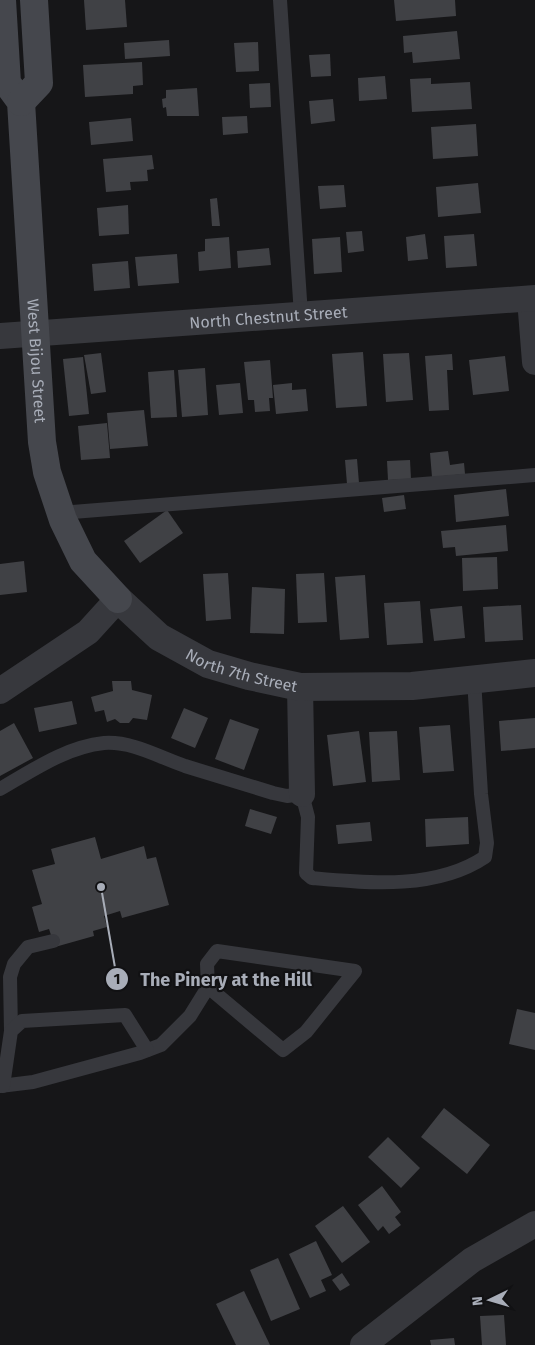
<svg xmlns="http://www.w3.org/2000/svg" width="535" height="1345" font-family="'Fira Sans',sans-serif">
  <rect width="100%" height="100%" fill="#161618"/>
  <g fill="#404145">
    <path d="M84 0H125L127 27 86 30Z"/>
    <path d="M394 0H455L456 16 396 21Z"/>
    <path d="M457 31 460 59 413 63 412 52 404 53 403 36Z"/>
    <path d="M169 40 170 56 125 59 124 43Z"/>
    <path d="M258 42 259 71 236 72 234 43Z"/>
    <path d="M330 54 331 76 311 77 309 55Z"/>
    <path d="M142 62 143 85 133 86V94L85 97 83 65Z"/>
    <path d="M385 76 387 99 359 101 358 78Z"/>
    <path d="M431 78V84L470 82 472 109 412 112 410 79Z"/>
    <path d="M270 83 271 107 250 108 249 84Z"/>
    <path d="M197 88 199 116H167L166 107 163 108 162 99 166 98V90Z"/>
    <path d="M333 99 335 121 311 124 309 101Z"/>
    <path d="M247 116 248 133 223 135 222 117Z"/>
    <path d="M131 118 133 141 91 145 89 122Z"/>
    <path d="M476 124 478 156 433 159 431 127Z"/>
    <path d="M152 155 154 169 147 170 148 181 130 182 131 190 106 192 103 159Z"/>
    <path d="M478 183 481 213 438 217 436 187Z"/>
    <path d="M344 185 346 207 320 209 318 186Z"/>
    <path d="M217 198 220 226H212L210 199Z"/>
    <path d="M128 205 129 234 99 236 97 208Z"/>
    <path d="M362 231 364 251 348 253 346 232Z"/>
    <path d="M425 234 428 259 408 261 406 237Z"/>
    <path d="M474 234 477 266 446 268 444 236Z"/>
    <path d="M229 237 231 268 199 271 198 252 205 251V239Z"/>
    <path d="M340 237 342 272 314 274 312 239Z"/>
    <path d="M269 248 271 265 238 268 237 251Z"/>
    <path d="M177 254 179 283 138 286 135 257Z"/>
    <path d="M128 261 130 288 94 291 92 264Z"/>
    <path d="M363 352 367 406 336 408 332 354Z"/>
    <path d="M101 353 106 392 91 394 84 355Z"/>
    <path d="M409 353 413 400 386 402 383 354Z"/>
    <path d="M452 354 453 370H447L449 410 429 411 425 356Z"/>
    <path d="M505 356 509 391 473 395 469 360Z"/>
    <path d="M83 357 89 414 69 416 63 359Z"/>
    <path d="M270 360 273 398H269L270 411 255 412 254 400H248L244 362Z"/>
    <path d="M205 368 208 415 182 417 178 370Z"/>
    <path d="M174 370 177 417 151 418 148 372Z"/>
    <path d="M240 383 243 413 219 415 216 385Z"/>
    <path d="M292 383V390L306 389 308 411 276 414 273 385Z"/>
    <path d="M144 410 148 446 110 449 107 413Z"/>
    <path d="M107 423 110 458 81 460 78 426Z"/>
    <path d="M448 451 450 465 464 463 465 474 432 477 430 453Z"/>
    <path d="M357 459 359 483 347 484 345 460Z"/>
    <path d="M410 460 411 479 388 480 387 461Z"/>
    <path d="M506 489 509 516 456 522 454 495Z"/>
    <path d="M404 495 406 509 384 512 382 498Z"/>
    <path d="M167 510 183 533 140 563 124 541Z"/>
    <path d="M506 525 508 551 456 556 455 547 443 548 441 531Z"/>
    <path d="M497 557 498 589 463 591 462 558Z"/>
    <path d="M24 561 27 592 0 595V564Z"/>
    <path d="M228 573 231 619 206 621 203 574Z"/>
    <path d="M324 573 327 622 298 623 296 574Z"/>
    <path d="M365 575 369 638 340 640 335 577Z"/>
    <path d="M252 587 285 589 284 634 250 633Z"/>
    <path d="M420 601 423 643 387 645 384 603Z"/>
    <path d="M521 605 523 640 485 642 483 607Z"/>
    <path d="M462 606 465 638 434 641 430 609Z"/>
    <path d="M112 681H131L132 690 152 695 147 720 133 718 129 723H120L115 719 107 722 104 710 95 712 91 697 113 691Z"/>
    <path d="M72 701 77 724 39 732 34 708Z"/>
    <path d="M184 708 208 718 195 748 171 738Z"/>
    <path d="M535 718V748L501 751 499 721Z"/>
    <path d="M230 719 259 729 244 770 215 759Z"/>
    <path d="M14 723 33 758 0 776V731Z"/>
    <path d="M450 725 454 771 423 773 419 727Z"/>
    <path d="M359 731 366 782 333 786 327 735Z"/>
    <path d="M397 731 400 780 372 782 369 732Z"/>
    <path d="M250 809 277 817 271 834 245 826Z"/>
    <path d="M468 817 469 844 426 847 425 819Z"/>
    <path d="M370 822 372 841 338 844 336 825Z"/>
    <path d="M95 837 101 859 144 846 147 859 156 857 169 905 122 918 120 911 104 916 107 927 93 931 94 936 55 947 49 929 39 932 32 907 42 904 32 870 55 864 51 849Z"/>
    <path d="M517 1009 535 1013V1050L509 1044Z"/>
    <path d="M444 1108 490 1145 467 1174 421 1137Z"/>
    <path d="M388 1137 420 1168 401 1188 368 1157Z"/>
    <path d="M382 1186 401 1212 395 1217 401 1225 389 1234 383 1226 378 1231 358 1205Z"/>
    <path d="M343 1206 370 1242 342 1263 315 1226Z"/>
    <path d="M316 1241 332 1275 321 1280 326 1291 310 1298 289 1254Z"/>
    <path d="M278 1258 300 1309 271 1321 250 1270Z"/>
    <path d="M342 1273 350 1285 340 1291 332 1280Z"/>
    <path d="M244 1291 270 1345H236L216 1304Z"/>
    <path d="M504 1315 506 1345H482L480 1316Z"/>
    <path d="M454 1338 455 1345H431L430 1340Z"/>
  </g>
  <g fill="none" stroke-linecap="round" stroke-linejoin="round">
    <g stroke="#37383d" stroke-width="14">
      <path d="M280 0 301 315"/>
      <path d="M60 513 535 475"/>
      <path d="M0 789C33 770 66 747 104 743 132 741 159 757 185 766 214 775 243 784 273 793L287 796 302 794 308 817 306 873 312 878C368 883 436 890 485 857L487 843 481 794 474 679"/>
      <path d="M11 1031 10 977 14 964 28 947 53 941"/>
      <path d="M0 1086 33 1082 140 1053 161 1045 190 1016 208 987 207 964 217 951 355 971 306 1032 283 1050 208 987"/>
      <path d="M3 1086 11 1031 22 1021 125 1015 147 1050"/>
    </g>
    <g stroke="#37383d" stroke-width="26">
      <path d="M530 299 535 362"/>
      <path id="s1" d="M0 336 535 298"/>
      <path d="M300 687 302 794"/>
      <path d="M0 691 88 632 118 599"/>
      <path d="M363 1345 472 1260 535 1224"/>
    </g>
    <path stroke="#37383d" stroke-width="28" id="s2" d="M118 599 159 637 208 664 249 676 300 687 412 686 535 673"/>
    <g stroke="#45474d" stroke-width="28">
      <path id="s3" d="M2 0 7 83 21 102 42 442 47 472 63 520 83 561 118 599"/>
      <path d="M21 102 39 83 34 0"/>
    </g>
  </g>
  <g text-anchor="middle" stroke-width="4.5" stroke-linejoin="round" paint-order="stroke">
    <g font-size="16" fill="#a8adb8" stroke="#111113">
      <text dy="6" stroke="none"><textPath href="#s1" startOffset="269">North Chestnut Street</textPath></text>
      <text dy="6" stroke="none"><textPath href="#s3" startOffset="366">West Bijou Street</textPath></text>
      <text dy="6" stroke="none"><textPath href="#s2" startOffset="146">North 7th Street</textPath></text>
    </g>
  </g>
  <path fill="none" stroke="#a8adb8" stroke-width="2" d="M101 887L117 979"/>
  <g fill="#a8adb8" stroke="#111113" stroke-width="2">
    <circle cx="101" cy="887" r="5"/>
    <circle cx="117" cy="979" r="12"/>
  </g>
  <g font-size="15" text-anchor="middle" font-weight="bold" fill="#111">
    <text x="117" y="984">1</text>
  </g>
  <g font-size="18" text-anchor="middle" font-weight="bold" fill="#a8adb8" stroke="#111113" stroke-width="4.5" stroke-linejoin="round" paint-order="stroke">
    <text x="226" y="986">The Pinery at the Hill</text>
  </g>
  <g transform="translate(490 1300) rotate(265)" stroke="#111113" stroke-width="4" paint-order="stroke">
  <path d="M0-4L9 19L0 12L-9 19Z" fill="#a8adb8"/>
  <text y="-8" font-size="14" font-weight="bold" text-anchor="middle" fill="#a8adb8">N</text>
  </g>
</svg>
